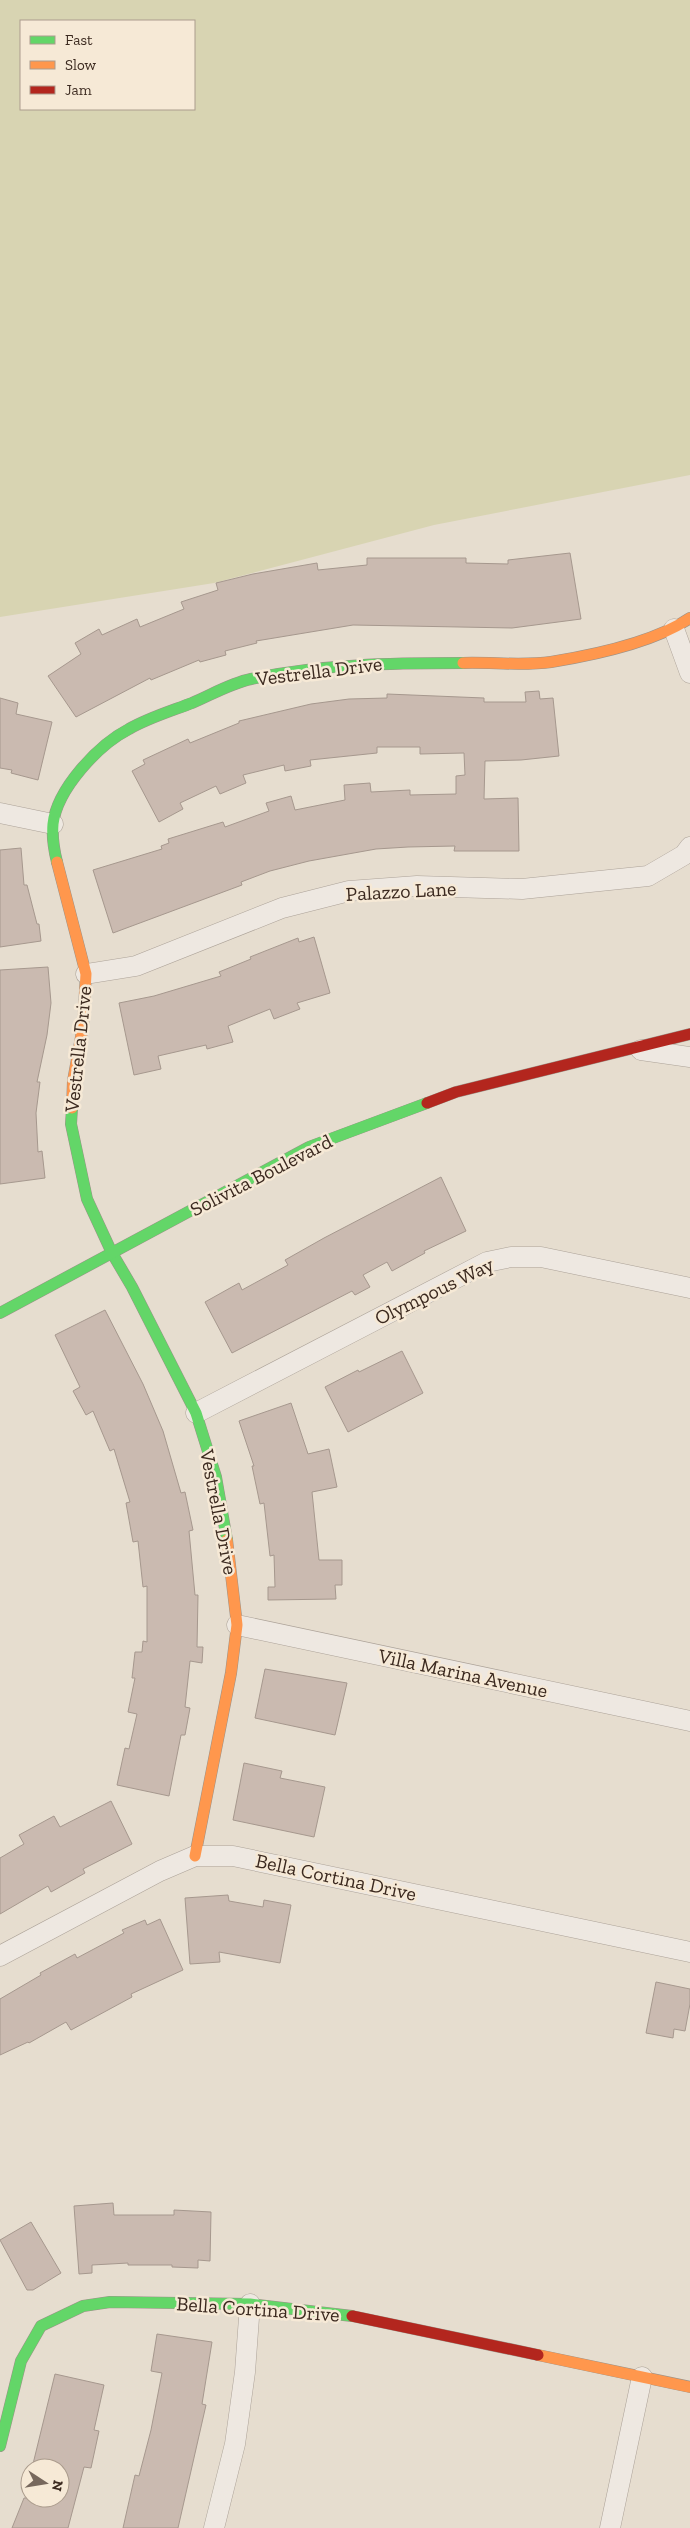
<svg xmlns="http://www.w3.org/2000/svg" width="690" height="2528" font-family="'Zilla Slab',serif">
  <rect width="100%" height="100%" fill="#e6ddcf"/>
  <path fill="#d8d4b2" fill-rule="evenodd" d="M0 0H690V475L434 525 214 583 0 617ZM21 21H194V109H21Z"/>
  <g fill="#cabab0" stroke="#a6988e">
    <path d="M570 553 581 619 512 628 353 625 256 641 257 643 225 651 226 655 200 662 199 660 151 680 150 678 76 717 48 676 81 654 75 643 99 629 102 635 137 619 140 627 184 609 181 602 218 590 216 583 253 574 317 563 318 570 367 565V558H466V563L508 564V560Z"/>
    <path d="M539 691 540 699 553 698 559 756 521 760 485 761 484 799 518 798 519 851H454L455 846 408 847 376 849 309 861 270 871 241 882 242 885 113 933 93 870 162 849 161 846 169 843 168 839 223 822 225 827 269 811 266 803 291 796 295 810 345 800 344 785 370 783 371 792 410 790V795L456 794V776L465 775 464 753 420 754V747H377V753L310 760 311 766 285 771 284 765 243 775 246 783 220 794 216 786 180 803 183 809 159 822 132 771 145 764 143 760 188 739 190 743 239 723V721L311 704 349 699 387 698V694L484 698V702H526L525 692Z"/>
    <path d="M0 698 18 703 16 714 52 722 38 780 11 773 12 770 0 768Z"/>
    <path d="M21 848 24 885H27L37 924H39L41 941 0 947V850Z"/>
    <path d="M314 937 330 993 297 1003 300 1009 274 1019 270 1009 228 1026 233 1042 207 1049 206 1045 158 1056 161 1069 134 1075 119 1003 154 996 221 976 219 972 251 959 250 957 298 938 299 942Z"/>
    <path d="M48 967 51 1003 47 1035 37 1082H40L36 1113 38 1152 42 1151 45 1178 0 1184V970Z"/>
    <path d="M441 1177 466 1231 424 1251 425 1253 392 1271 387 1262 363 1275 370 1287 355 1295 352 1291 232 1353 205 1302 239 1283 242 1290 288 1265 285 1260 324 1238Z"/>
    <path d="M105 1310 143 1384 163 1431 181 1493 185 1492 193 1530 189 1531 195 1595H198L197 1647H203L202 1663 190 1661 185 1707 190 1708 185 1735H181L169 1796 117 1785 125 1748 129 1749 137 1714 128 1712 135 1678H132L135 1652H142L143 1641 147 1642V1586L143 1587 138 1541 133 1542 126 1503 130 1502 114 1449 110 1451 93 1411 86 1415 73 1391 80 1387 55 1335Z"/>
    <path d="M402 1351 423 1393 348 1432 325 1387 358 1370 359 1372Z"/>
    <path d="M291 1403 308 1454 329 1449 337 1487 312 1492 319 1560H342V1585H335L336 1599 268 1600V1587H275L274 1555 270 1556 264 1503 260 1504 252 1466H254L239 1421Z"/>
    <path d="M265 1669 347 1683 335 1735 255 1718Z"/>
    <path d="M244 1763 282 1771 280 1778 325 1787 314 1837 233 1820Z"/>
    <path d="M111 1801 132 1844 83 1869 85 1873 51 1892 48 1886 0 1914V1858L24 1844 19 1835 54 1816 60 1827Z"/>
    <path d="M228 1895 229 1901 263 1907 264 1900 291 1905 280 1963 219 1952 220 1962 190 1964 185 1898Z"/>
    <path d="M160 1919 183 1970 131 1994 132 1997 71 2030 66 2022 29 2043 28 2042 0 2055V1999L41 1975 40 1973 75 1954 77 1958 124 1933 122 1930 145 1920 147 1925Z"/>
    <path d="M656 1982 690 1989V2004L685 2031 674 2029 673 2038 646 2033Z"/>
    <path d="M113 2203 114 2215H174V2210L211 2212 210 2261 198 2260V2268L172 2267V2265H128V2263L92 2265V2273L79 2274 74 2206Z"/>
    <path d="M31 2222 61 2273 33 2290H27L0 2240Z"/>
    <path d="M157 2334 212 2342 202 2404 206 2405 178 2528H123L135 2475 139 2476 151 2430 162 2373 151 2371Z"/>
    <path d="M55 2374 104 2385 94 2430 99 2431 91 2468 84 2467 68 2528H12L24 2498H60V2468H32Z"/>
  </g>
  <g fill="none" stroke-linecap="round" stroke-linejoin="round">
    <g stroke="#aca298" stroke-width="21">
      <g id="street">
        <path d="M674 629 690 673"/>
        <path d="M0 813 53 824"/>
        <path d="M86 974 136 966 282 908 349 891 417 886 522 889 648 876 684 855 690 847"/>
        <path d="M641 1050 690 1057"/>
        <path d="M196 1413 487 1262 511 1257H541L690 1288"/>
        <path d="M237 1625 690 1721"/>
        <path d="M0 1956 160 1871 195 1856H233L690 1952"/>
        <path d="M214 2528 235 2444 245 2372 250 2304"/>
        <path d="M610 2528 642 2377"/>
      </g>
    </g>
    <g stroke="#9b9288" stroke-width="12">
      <g id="fast">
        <path d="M57 862C54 850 52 836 53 824 57 789 98 745 129 729 148 718 171 711 192 703 211 695 231 683 251 679 321 664 392 663 463 663"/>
        <path d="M72 1108 71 1124 87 1199 112 1253 132 1287 196 1413 216 1477 227 1540"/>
        <path d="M0 1313 309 1147 427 1103"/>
        <path d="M0 2446 21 2361 41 2326 83 2306 110 2302 250 2304 352 2316"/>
      </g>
    </g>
    <g stroke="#9b9288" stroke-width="12">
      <g id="slow">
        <path d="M463 663C491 662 523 666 551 662 594 655 655 642 690 618"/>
        <path d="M57 862 86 974 83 1026 73 1081 72 1108"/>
        <path d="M195 1856 231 1673 237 1625 227 1540"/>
        <path d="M538 2355 690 2387"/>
      </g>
    </g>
    <g stroke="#9b9288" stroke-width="12">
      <g id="jam">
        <path d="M427 1103 456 1092 690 1034"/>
        <path d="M352 2316 538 2355"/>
      </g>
    </g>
    <use href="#street" stroke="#eee8e1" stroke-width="20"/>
    <use href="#fast" stroke="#63d668" stroke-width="11"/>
    <use href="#slow" stroke="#ff974d" stroke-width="11"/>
    <use href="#jam" stroke="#b3261e" stroke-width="11"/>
  </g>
  <g text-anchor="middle" stroke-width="5" stroke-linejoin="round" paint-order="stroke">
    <g font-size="20" fill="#3b291f" stroke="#f6e9d6">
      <text transform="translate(319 671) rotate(-7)" y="7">Vestrella Drive</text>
      <text transform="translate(401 891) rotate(-3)" y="7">Palazzo Lane</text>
      <text transform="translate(78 1049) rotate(-84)" y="7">Vestrella Drive</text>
      <text transform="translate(261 1175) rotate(-27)" y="7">Solivita Boulevard</text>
      <text transform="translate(434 1291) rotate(-26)" y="7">Olympous Way</text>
      <text transform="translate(219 1512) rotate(79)" y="7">Vestrella Drive</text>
      <text transform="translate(463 1673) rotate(12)" y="7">Villa Marina Avenue</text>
      <text transform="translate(336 1877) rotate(12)" y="7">Bella Cortina Drive</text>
      <text transform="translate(258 2309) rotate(4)" y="7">Bella Cortina Drive</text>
    </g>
  </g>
  <rect x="20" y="20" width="175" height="90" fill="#f6e9d6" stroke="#ab9c8d"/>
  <rect x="30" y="36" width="25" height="8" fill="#63d668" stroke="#ab9c8d"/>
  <text x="65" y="45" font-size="15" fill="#3b291f">Fast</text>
  <rect x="30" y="61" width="25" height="8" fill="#ff974d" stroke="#ab9c8d"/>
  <text x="65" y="70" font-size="15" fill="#3b291f">Slow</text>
  <rect x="30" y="86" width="25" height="8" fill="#b3261e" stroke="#ab9c8d"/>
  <text x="65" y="95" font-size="15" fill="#3b291f">Jam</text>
  <g transform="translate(45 2483) rotate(102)"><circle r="24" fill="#f6e9d6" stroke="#ab9c8d"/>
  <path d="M0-4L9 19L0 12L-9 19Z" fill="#77685d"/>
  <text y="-8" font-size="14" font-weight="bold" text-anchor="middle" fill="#3b291f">N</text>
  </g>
</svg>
